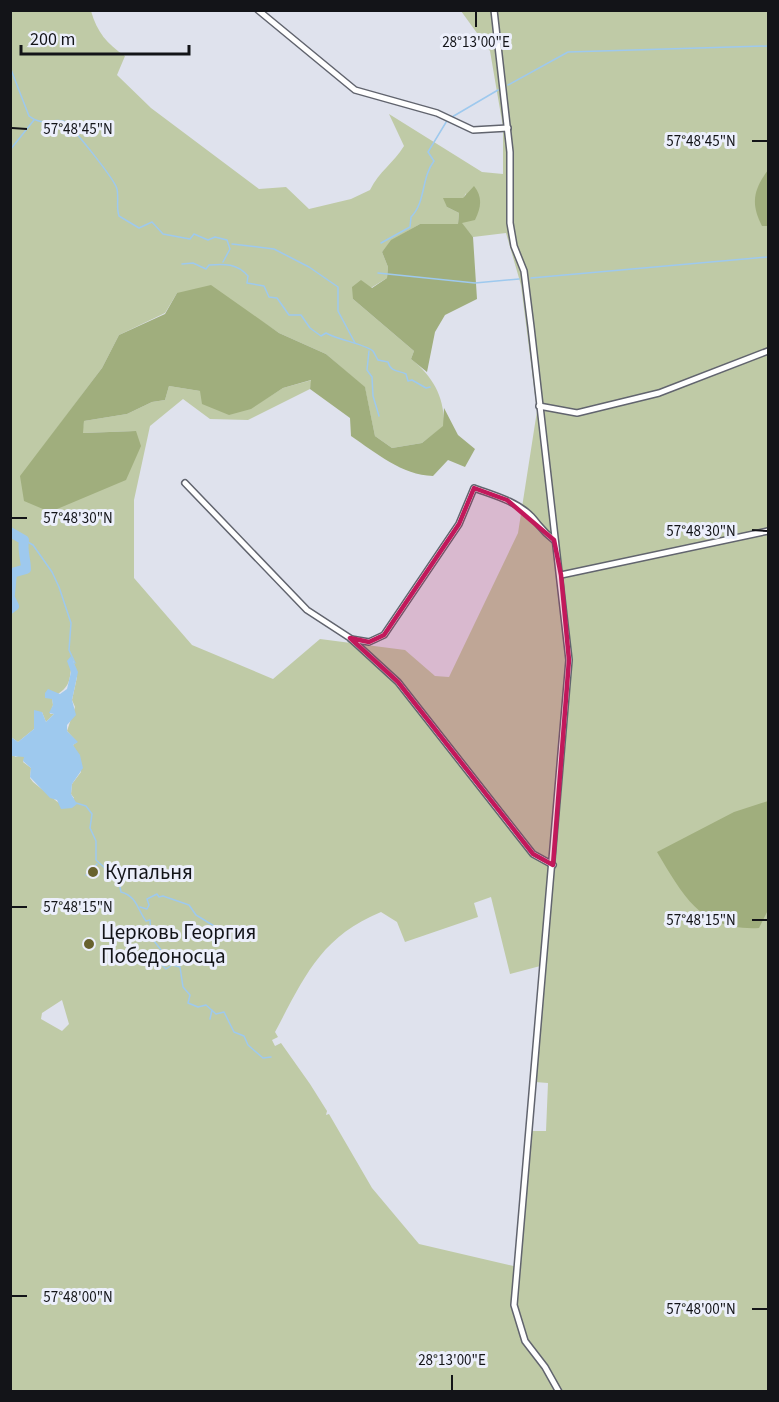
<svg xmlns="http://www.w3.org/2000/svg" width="779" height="1402" font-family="'Source Sans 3',sans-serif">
  <rect width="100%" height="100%" fill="#dfe2ed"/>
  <path fill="#bfcaa6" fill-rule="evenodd" d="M11 11H91C97 32 107 44 125 56L117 75 151 108 259 189 286 187 309 209 351 199 370 190C379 171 393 164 404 146L389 114 482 172 503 174V127L490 51 461 11H768V1391H11V746L15 757 22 755 25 757 23 762 31 768 30 778 33 782 60 804 74 798 71 794 72 784 81 772 73 745 77 742 67 731 75 707 72 700 77 677 73 659C68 682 73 685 52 698L53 705 50 714H54L46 722 42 712 35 722 34 729 18 742 11 737ZM466 193 461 223 473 237 506 233 521 285 537 411 518 533 449 677 435 676 405 650 320 639 273 679 192 645 134 578V500L150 426 183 399 210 419 248 420 310 389 312 380 283 388 251 408 200 391 169 386 165 400 152 402 127 414 84 421 82 433 136 431 42 448 102 368 119 335 165 313 177 293 252 315 279 333 326 354 365 388 375 436 392 448 422 443 444 426C445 398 433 376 411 359L414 351 353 299 387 278 388 267 382 252 392 240 420 224H458L459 213 447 207 463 199ZM491 897 510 974 544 965 535 1082 548 1083 546 1131H530L518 1267 419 1244 372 1188 329 1114 326 1115 327 1111 310 1084 281 1043 275 1046 272 1040 278 1037 275 1032C304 978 320 937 381 912L397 922 405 942 478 917 474 903ZM62 1000 69 1024 62 1031 41 1019 42 1013Z"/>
  <g fill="#a0ae7d">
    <path d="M768 170V226H762C750 203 754 189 768 170Z"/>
    <path d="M474 186C483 197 481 208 475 220L462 223 473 237 477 299 445 315 435 332 427 372 411 359 414 351 353 299 352 287 361 280 372 288 387 278 388 267 382 252 391 240 420 224H458L459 213 447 207 443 198H463Z"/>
    <path d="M211 285 279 333 326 354 365 387 375 436 392 448 422 443 443 426 444 408 458 435 475 449 465 467 448 460 433 476C402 475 376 453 351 436L350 418 310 389 311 380 283 388 251 409 229 415 202 404 200 391 169 386 165 400 152 402 127 414 84 421 83 433 136 431 141 446 126 480 50 512 24 501 20 476 102 368 119 335 165 314 177 293Z"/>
    <path d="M768 801V910L759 928C701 931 684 897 657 852L734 812Z"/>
  </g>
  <path fill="#9ec9ee" d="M71 656 78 672 72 700 76 715 67 725V731L78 742 73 745 80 755 83 768 72 784 71 794 77 804 72 808 61 809 57 800 50 798 30 777 31 768 23 761 24 757 12 756 11 737 18 742 34 729V710L42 712 46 722 54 714 49 713 53 705 52 699 45 698V693L48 689 60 694 67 689 71 672 67 661Z"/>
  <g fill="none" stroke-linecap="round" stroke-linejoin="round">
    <g stroke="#9ec9ee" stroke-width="1.5">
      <path d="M10 67 29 116C43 127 51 118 63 121 70 123 115 180 117 189 119 197 116 207 119 216L139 228 152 222 163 234 190 239 194 234 208 240 215 237 227 240 230 249 223 262"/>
      <path d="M508 85 568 52 768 46"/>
      <path d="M452 117 498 90"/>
      <path d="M10 150 34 120"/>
      <path d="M381 243 410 227 411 217C426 202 421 178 434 161L428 152 448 119"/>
      <path d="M232 244 274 249 309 267 338 287V311L355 343"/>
      <path d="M182 264 193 263 206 269 209 265C224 264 237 263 248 276L247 283 264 286 269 297 277 298 289 315H301L310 328 321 336 326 333C338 340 365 344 373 351 375 354 376 357 378 360L388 362C391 373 399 370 406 374L408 381 412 380 426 388 430 387"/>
      <path d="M378 273 475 283 519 279"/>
      <path d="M531 278 768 257"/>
      <path d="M369 351 367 370 372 377 373 396 379 416"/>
      <path d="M24 540 33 545 52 572 59 587 71 623 69 650 75 663"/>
      <path d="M76 803 86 806 92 814 90 828 96 841V860L106 869 107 877 119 882 121 892C137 896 138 911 146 921L150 920 151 937 165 955 162 965 166 969 172 965 180 967 183 987 190 995 188 1003 198 1007 206 1005 216 1014 224 1012 234 1032 244 1036 248 1045 263 1058 271 1057"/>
      <path d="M89 874 97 864"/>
      <path d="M86 875H87"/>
      <path d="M140 907 147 909 149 905 147 899 157 894 159 897 163 896 189 905 196 915 219 929"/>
      <path d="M210 1019 212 1010"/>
    </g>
    <g stroke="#9ec9ee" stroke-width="10">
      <path d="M10 532 24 540C22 552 26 559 26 569L12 573 10 594"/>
      <path d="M10 598 14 606 10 609"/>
    </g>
    <g stroke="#61646e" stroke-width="8">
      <g id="minor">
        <path d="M258 10 355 90 437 113 473 130 508 128"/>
        <path d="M494 10 510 152V223L514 246 524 271 531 327 569 660 514 1305 525 1341 545 1367 559 1392"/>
        <path d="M539 406 577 413 659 393 768 351"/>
        <path d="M185 483 307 610 350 638 398 682 533 854 553 865"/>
        <path d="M561 575 768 531"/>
        <path d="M351 639 369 642 384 635 459 524 474 488C493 495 516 501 531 516 541 527 541 530 554 540"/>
      </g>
    </g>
    <use href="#minor" stroke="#fff" stroke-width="5"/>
  </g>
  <path fill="#c2185b" fill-opacity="0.2" stroke="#c2185b" stroke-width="4.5" stroke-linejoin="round" d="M474 488 507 500 554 540 561 575 569 660 553 865 533 854 398 682 350 638 369 642 384 635 459 524Z"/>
  <path fill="none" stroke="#131418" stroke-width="2" d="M476 27V12M12 128 27 129M752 141H767M12 518H27M752 530 767 531M12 907H27M752 920H767M12 1296H27M752 1309H767M452 1390V1375"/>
  <g fill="#68622e" stroke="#eceffb" stroke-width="2">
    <circle cx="93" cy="872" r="6"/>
    <circle cx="89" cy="944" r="6"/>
  </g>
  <g text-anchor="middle" stroke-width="6" stroke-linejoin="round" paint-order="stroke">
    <g font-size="21" fill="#131418" stroke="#eceffb" text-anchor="start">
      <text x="105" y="879">Купальня</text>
      <text x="101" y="939">Церковь Георгия<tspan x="101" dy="24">Победоносца</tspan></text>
    </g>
  </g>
  <g font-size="15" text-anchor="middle" fill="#131418" stroke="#eceffb" stroke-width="6" stroke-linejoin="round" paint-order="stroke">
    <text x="476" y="47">28°13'00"E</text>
    <text x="78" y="134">57°48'45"N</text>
    <text x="701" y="146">57°48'45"N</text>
    <text x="78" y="523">57°48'30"N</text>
    <text x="701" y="536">57°48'30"N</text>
    <text x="78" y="912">57°48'15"N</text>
    <text x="701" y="925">57°48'15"N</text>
    <text x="78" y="1302">57°48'00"N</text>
    <text x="701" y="1314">57°48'00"N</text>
    <text x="452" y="1365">28°13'00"E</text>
  </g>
  <rect width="779" height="1402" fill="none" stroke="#131418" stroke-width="24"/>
  <path d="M21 45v9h168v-9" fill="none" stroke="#131418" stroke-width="3"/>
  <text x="30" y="45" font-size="18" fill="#131418" stroke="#eceffb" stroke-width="4.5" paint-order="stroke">200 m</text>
</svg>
